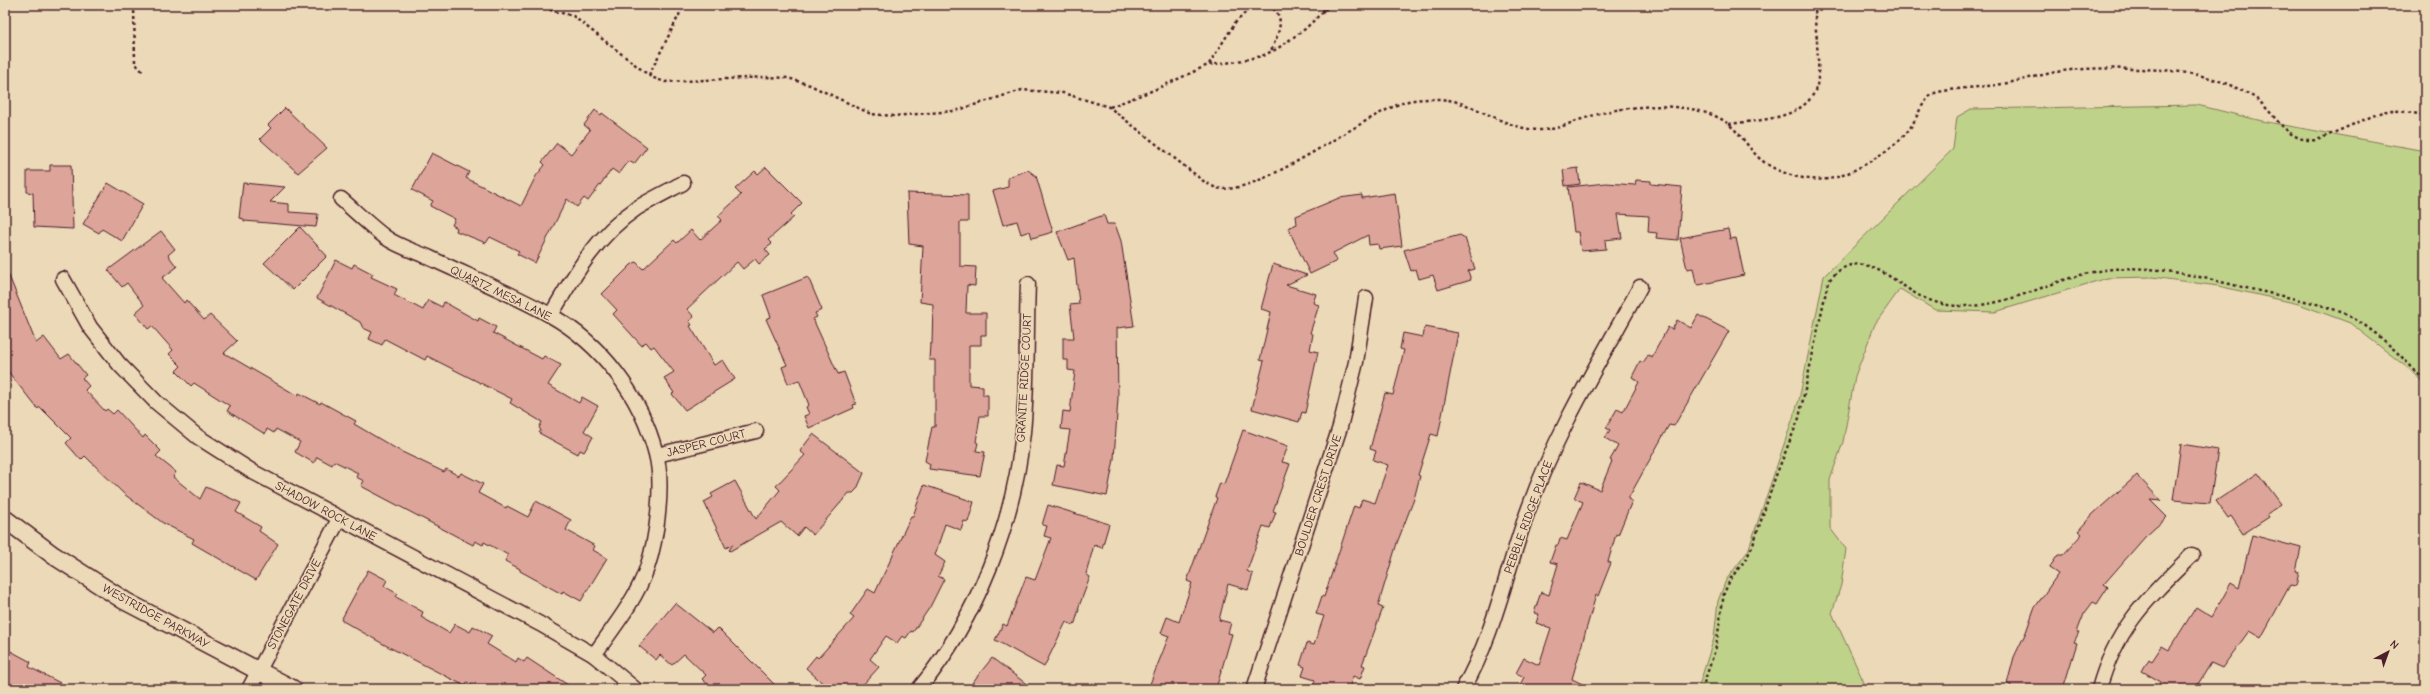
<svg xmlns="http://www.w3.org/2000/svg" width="2430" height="694" font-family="'Comic Neue',sans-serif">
  <rect width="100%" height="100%" fill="#ecd9b7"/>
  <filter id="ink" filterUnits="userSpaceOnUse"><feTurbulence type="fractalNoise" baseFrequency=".025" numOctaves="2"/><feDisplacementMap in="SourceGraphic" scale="8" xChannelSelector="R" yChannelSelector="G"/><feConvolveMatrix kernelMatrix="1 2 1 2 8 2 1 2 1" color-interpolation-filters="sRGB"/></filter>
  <g filter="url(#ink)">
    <path fill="#bed389" stroke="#84795a" d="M2197 105 2262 121 2425 151V385L2414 373 2350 323 2299 304 2218 286 2152 277 2107 278 1995 312 1935 310 1900 289 1875 324 1855 376 1843 442 1830 480V528L1846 549 1841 585 1832 613 1867 689H1698L1714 638 1718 601 1726 580 1748 551 1799 400 1824 276 1953 149 1957 117 1971 109Z"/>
    <g fill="#dda49a" stroke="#4a1f2b">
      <path d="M285 108 327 148 298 173 260 139 271 128 268 125Z"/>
      <path d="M595 110 601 115 602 113 647 147 634 164 629 161 619 174 612 169 588 201 584 198 577 207 567 199 535 263 517 254 519 251 490 237 486 243 456 231 457 228 452 225 455 219 430 206 433 201 412 190 432 153 469 172 466 178 521 206 536 176 545 165 542 162 557 143 571 154 590 130 584 125Z"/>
      <path d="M50 165H71L73 229 34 227 33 193 27 192V171H50Z"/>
      <path d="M766 167 802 203 791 214 794 217 768 240 772 244 765 249 770 255 759 264 755 259 743 269 737 262 687 309 694 317 689 321 692 325 690 326 714 365 723 360 735 379 685 410 672 394 674 393 664 378 674 372 654 346 651 348 646 342 641 345 613 314 617 310 602 294 631 265 636 262 643 269 674 240 677 243 691 230 700 240 722 220 718 216 741 195 735 189 755 171 758 174Z"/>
      <path d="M1578 168 1580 184 1565 186 1563 170Z"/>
      <path d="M1028 170 1036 176 1053 232 1032 238 1030 231 1021 234 1017 221 1003 225 993 191 1008 187V177Z"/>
      <path d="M1636 180 1651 181V184L1682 187 1678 240 1656 238 1657 233 1648 232 1649 216 1618 214 1622 238 1605 240 1606 249 1581 251 1578 232H1574L1568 187 1606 183 1635 185Z"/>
      <path d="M108 183 143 204 122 241 102 229 99 233 83 224Z"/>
      <path d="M243 183 285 187 270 202 289 204V212L318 214 316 227 244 221V219L239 218Z"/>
      <path d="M907 193 968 195V222H960V266L976 267 975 286 967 285 966 313H986V335H981V345H969V385L983 386V395H988V416H980L976 442 978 443 976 451 985 452 980 476 929 469 930 464 925 461 932 427H935V360H929L930 344H932L933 304 920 302 923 246 909 244Z"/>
      <path d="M1395 193 1402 246 1379 249 1378 244 1369 245 1368 235 1333 253 1337 261 1310 274 1288 228 1297 224 1296 216 1339 198 1362 195V198Z"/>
      <path d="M1104 215 1107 224H1115L1121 241 1134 326 1117 328 1118 398 1114 459 1107 496 1053 485 1057 465 1064 466 1070 430 1061 429 1063 411 1070 412 1075 371 1068 370V360H1063V338H1074L1070 305 1079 304 1074 258 1068 260 1057 232Z"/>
      <path d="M300 227 327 256 293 290 264 263Z"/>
      <path d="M1728 229 1730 239 1736 238 1744 275 1699 285 1696 283 1693 268 1687 269 1680 238Z"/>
      <path d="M161 231 175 249 168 255 177 267 162 278 184 303 186 300 204 320 210 315 237 341 224 353 298 396 299 393 320 404 321 402 356 421 354 424 400 451 444 472 446 469 459 476 461 473 483 484 478 493 506 508 507 506 528 517 536 501 571 520 566 530 595 546 593 550 607 558 581 601 563 591 562 594 520 571V569L505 561 508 555 484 542 483 545 475 541 473 545 361 486 364 481 356 477 358 473 334 461 332 465 317 457 314 463 295 452 300 442 276 429 274 433 267 429 265 434 227 411 230 406 194 383 191 386 176 371 181 366 169 354 173 350 152 326 148 329 135 313 144 305 127 283 122 287 108 270Z"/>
      <path d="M1460 235 1465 238 1475 269 1468 271 1471 280 1438 290 1433 275 1419 279 1416 269 1411 271 1404 250Z"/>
      <path d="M336 260 352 268 354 264 373 274 371 277 397 289 394 295 423 310 428 300 442 307 444 302 478 321 479 318 496 327 493 333 542 359 544 356 561 365 548 385 579 403 582 397 598 406 584 431 593 437 584 452 580 450 578 454 539 433 541 430 539 428 542 422 510 403 512 399 427 356 425 360 385 339 382 345 369 339 372 332 363 328 360 322 317 298Z"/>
      <path d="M1273 264 1307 275 1286 285 1316 294 1313 303 1319 305 1310 333 1313 334 1310 350 1318 352 1305 413 1302 412 1299 422 1252 409 1264 361 1260 360 1271 312 1261 309Z"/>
      <path d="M5 266 36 343 44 337 61 359 69 354 86 375 82 378 89 386 85 390 105 411 107 409 113 414 117 410 143 438 145 435 161 451 156 456 176 472 173 477 200 499 206 487 241 503 236 512 261 527 259 531 278 544 256 580 192 543 194 539 163 523 124 494 85 456 81 460 66 443 71 438 40 407 38 409 13 378 5 367Z"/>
      <path d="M808 277 822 310 815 313 817 317 813 319 838 374 844 372 856 404 853 405 854 408 809 428 804 416 809 414 806 407 809 405 799 380 788 384 782 367 787 365 766 319 771 317 763 295Z"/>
      <path d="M1698 315 1729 331 1674 426 1669 425 1628 499 1632 501 1618 535 1616 534 1608 562 1611 563 1598 596 1596 595 1572 679 1593 689H1518L1524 677 1516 673 1524 658 1539 665 1551 628 1536 623 1539 614 1534 613 1541 592 1549 595 1558 564 1550 562 1556 545H1558L1560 538 1567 540 1583 502 1574 498 1581 482 1600 490 1612 461 1610 460 1618 446 1605 438 1610 430 1606 428 1617 409 1623 412 1639 382 1632 377 1640 361 1643 363 1648 355 1652 357 1668 327 1672 330 1677 320 1691 328Z"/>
      <path d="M1425 327 1458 333 1438 436 1431 434 1418 475 1420 476 1414 499 1397 543 1378 606 1383 608 1362 665 1365 666 1360 679 1353 676 1349 689H1312L1315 680 1302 676 1305 667 1300 665 1307 643 1314 645 1324 616 1316 614 1322 596 1324 597 1354 506 1359 508 1362 499 1375 503 1388 465 1373 460 1376 451 1370 449 1385 393 1393 395 1404 350 1400 349 1403 333 1423 337Z"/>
      <path d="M1243 430 1288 446 1282 462 1290 464 1273 511 1276 512 1270 528 1263 526 1247 571 1253 574 1248 590 1228 584 1219 620 1231 623 1228 633 1232 634 1218 682 1215 689H1148L1169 636 1161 633 1167 617 1179 622 1192 583 1187 581 1217 498 1215 497 1220 483 1224 484Z"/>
      <path d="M813 434 864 473 857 489 853 493H849L813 535 804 527 797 536 781 522 730 551 729 550 733 544 726 548 704 502 713 497 711 494 735 481 756 519 780 490 776 486 805 455 800 451Z"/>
      <path d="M2181 444 2218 450 2210 503 2173 500Z"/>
      <path d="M2258 473 2281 504 2267 514 2269 517 2243 534 2231 516 2228 518 2216 501Z"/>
      <path d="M2137 475 2161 501 2150 500 2167 517 2145 537 2104 584 2108 587 2097 604 2093 602 2084 614 2077 632H2079L2074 642 2077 643 2063 689H2010L2011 685 2007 684 2014 657 2026 632 2034 609 2058 574 2049 568 2058 555H2063L2082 534 2078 531 2093 514Z"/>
      <path d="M924 485 974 502 968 522 964 521 961 530 945 524 935 555 945 562 938 576 944 579 930 607 913 632 911 631 906 638 902 636 897 643 886 636 870 659 879 667 859 689H829L806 668 816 656 818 658 854 618 850 615 868 589 875 593 911 516H913Z"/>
      <path d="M1048 505 1109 524 1102 548 1094 545 1086 574 1090 577 1078 609H1079L1075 623 1073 625 1066 622 1044 667 995 640 1003 624 1007 626 1026 577 1035 580 1051 538 1044 536 1047 526 1042 525Z"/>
      <path d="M2252 535 2301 548 2296 571 2299 572 2296 586 2290 585 2261 638 2249 631 2222 668 2211 663 2195 689H2157L2161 682 2142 671 2149 659 2152 661 2162 646 2169 650 2196 607 2212 617 2231 583 2239 588Z"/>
      <path d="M368 570 387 580 384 586 398 594 396 597 423 612 421 617 449 633 455 624 470 632 473 626 492 636 487 644 516 662 518 658 524 662 527 658 574 689H479L467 682 465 686 385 645 341 620Z"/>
      <path d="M675 603 713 633 718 628 779 689H713L702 679 706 675 684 654 672 665 660 655 656 660 639 646Z"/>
      <path d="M5 648 31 662 29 667 72 689H5Z"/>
      <path d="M992 658 1033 689H980L972 683Z"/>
    </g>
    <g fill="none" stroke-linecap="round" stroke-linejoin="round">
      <g stroke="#4a1f2b" stroke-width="17">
        <g id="minor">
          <path d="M341 199C355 211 369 225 385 237 397 246 414 251 428 257 468 276 511 293 550 315 602 344 641 396 656 454 664 484 657 539 647 568 636 600 613 628 594 655"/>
          <path d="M63 279 90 327 119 364 156 402 198 437 253 472 540 624 594 655 635 689"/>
          <path d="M551 315C574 275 597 235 637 208 652 199 668 191 683 183"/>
          <path d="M657 455 756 431"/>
          <path d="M249 689 339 519"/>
          <path d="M919 689C977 618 1014 523 1023 432 1028 383 1026 333 1028 284"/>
          <path d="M1254 689 1340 427 1356 362 1366 298"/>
          <path d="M1463 689C1495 634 1507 567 1529 508 1557 430 1601 359 1640 287"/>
          <path d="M2099 689C2116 627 2148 598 2192 555"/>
        </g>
      </g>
      <g stroke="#4a1f2b" stroke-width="20">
        <path id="tertiary" d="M5 519 53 555 125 601 293 689"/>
      </g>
      <g stroke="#4a1f2b" stroke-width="2.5" stroke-dasharray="3 3" stroke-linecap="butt">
        <path d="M134 5 135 63 143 72"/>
        <path d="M532 5 573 16 651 77 665 82 766 77 788 78 810 85 871 114 894 116 955 111 1022 90 1063 93 1109 107 1206 183C1209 184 1213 187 1217 188 1258 198 1361 116 1405 102 1415 99 1426 99 1436 99 1474 99 1502 130 1541 130 1558 130 1571 122 1588 117 1625 105 1678 101 1715 116 1736 125 1744 143 1759 158 1776 173 1806 182 1828 179 1850 177 1899 146 1910 128 1918 117 1922 99 1935 93 1946 89 1982 87 1996 85 2016 82 2036 76 2056 72 2079 68 2107 68 2130 69 2164 69 2201 72 2232 86 2241 90 2252 95 2259 101 2278 118 2288 143 2317 140L2382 112 2392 110 2425 115"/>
        <path d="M1268 5C1288 16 1278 34 1271 51"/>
        <path d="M1323 12 1324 5"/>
        <path d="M1209 64 1235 23 1253 5"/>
        <path d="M649 75 684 5"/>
        <path d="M1110 107 1154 90 1208 65 1233 62 1262 56 1277 49 1305 29 1330 5"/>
        <path d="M1729 124C1758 120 1808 120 1817 85 1820 71 1817 53 1817 39 1816 29 1813 14 1817 5"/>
        <path d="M1702 689 1716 647 1724 593 1731 578 1746 559 1753 545 1775 478 1799 418 1828 282C1858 242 1890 280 1920 296 1928 300 1940 304 1948 305 2001 312 2044 282 2093 272 2150 260 2208 280 2264 292 2293 299 2325 303 2351 317 2380 333 2403 358 2425 381"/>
      </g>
      <use href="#minor" stroke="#ecd9b7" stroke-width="14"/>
      <use href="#tertiary" stroke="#ecd9b7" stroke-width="17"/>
    </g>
  </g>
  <g text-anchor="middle" stroke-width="3" stroke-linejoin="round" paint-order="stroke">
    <g font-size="12" fill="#4a1f2b" stroke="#ecd9b7">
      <text transform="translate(501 293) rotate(26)" y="4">QUARTZ MESA LANE</text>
      <text transform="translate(1024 378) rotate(-87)" y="4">GRANITE RIDGE COURT</text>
      <text transform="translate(706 443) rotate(-14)" y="4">JASPER COURT</text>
      <text transform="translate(1318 495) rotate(-72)" y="4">BOULDER CREST DRIVE</text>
      <text transform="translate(326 511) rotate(28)" y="4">SHADOW ROCK LANE</text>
      <text transform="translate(1528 517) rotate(-70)" y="4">PEBBLE RIDGE PLACE</text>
      <text transform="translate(294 604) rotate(-62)" y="4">STONEGATE DRIVE</text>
      <text transform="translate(156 616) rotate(29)" y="4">WESTRIDGE PARKWAY</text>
    </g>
  </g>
  <rect width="2430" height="694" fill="none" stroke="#ecd9b7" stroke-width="20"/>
  <rect x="10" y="10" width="2410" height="674" fill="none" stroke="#4a1f2b" stroke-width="1.5" filter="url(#ink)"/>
  <g transform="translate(2388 652) rotate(41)" stroke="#ecd9b7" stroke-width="3" paint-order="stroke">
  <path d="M0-3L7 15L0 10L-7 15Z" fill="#4a1f2b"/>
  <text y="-6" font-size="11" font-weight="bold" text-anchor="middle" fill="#4a1f2b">N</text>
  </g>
</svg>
